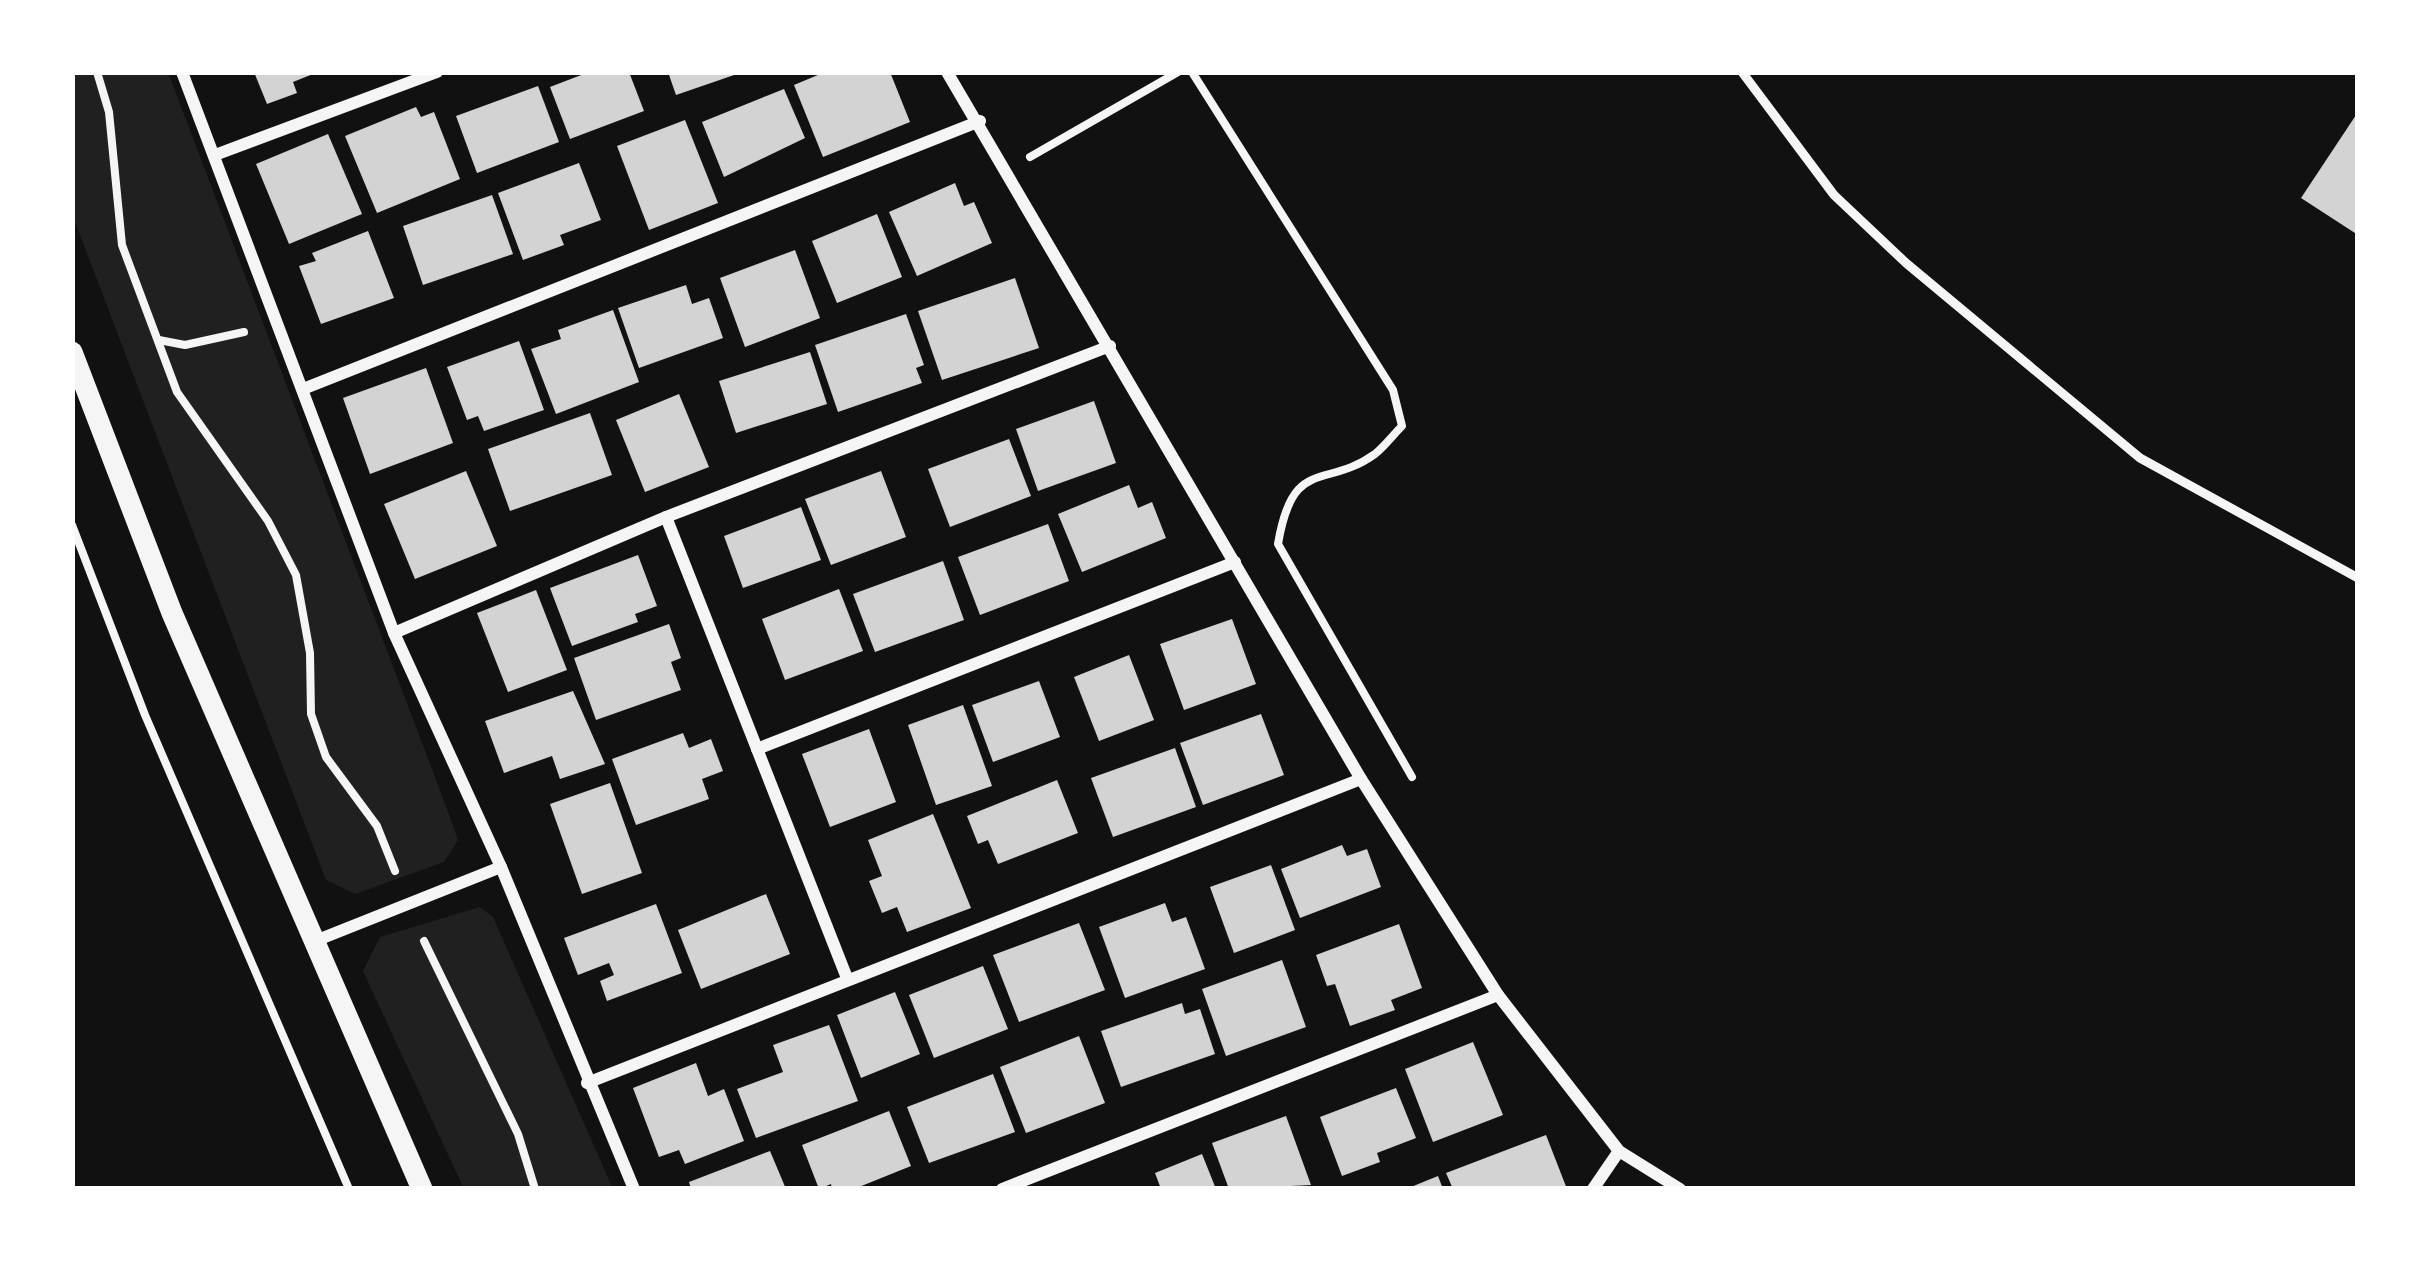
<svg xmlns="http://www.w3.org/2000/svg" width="2430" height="1261" font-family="'Varela Round',sans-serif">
  <rect width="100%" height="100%" fill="#111"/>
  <g fill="#202020">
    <path d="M72 72H168L447 809 458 840 444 862 355 894 326 880 72 214Z"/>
    <path d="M480 907 493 917 613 1189H464L363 971 380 937Z"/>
  </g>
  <g fill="#d3d3d3">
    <path d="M254 72H318L293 82 297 93 267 104Z"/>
    <path d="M589 72H629L644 111 570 139 550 87Z"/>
    <path d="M668 72H740V73L676 95Z"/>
    <path d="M825 72H890L910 122 823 157 794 85Z"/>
    <path d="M538 86 559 142 477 173 456 116Z"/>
    <path d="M784 89 805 138 724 177 702 122Z"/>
    <path d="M416 107 421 117 434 112 460 179 377 213 345 136Z"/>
    <path d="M2358 112V235L2301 198Z"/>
    <path d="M685 120 718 203 649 230 617 146Z"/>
    <path d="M328 134 362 214 289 244 256 164Z"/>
    <path d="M579 163 601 220 560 235 564 245 523 260 498 193Z"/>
    <path d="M955 183 964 206 974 202 992 243 917 276 889 212Z"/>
    <path d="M492 195 513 254 423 285 403 226Z"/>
    <path d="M877 214 902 277 837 303 812 241Z"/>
    <path d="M368 231 394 298 321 324 299 266 316 261 312 253Z"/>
    <path d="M795 250 820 318 745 347 720 278Z"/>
    <path d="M1015 278 1039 348 942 380 918 311Z"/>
    <path d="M686 285 692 304 709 298 723 338 639 368 618 308Z"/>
    <path d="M613 310 639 382 556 414 531 349 561 339 558 330Z"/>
    <path d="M906 314 924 365 916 368 922 383 838 412 815 345Z"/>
    <path d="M519 341 544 410 484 431 478 416 467 420 447 367Z"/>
    <path d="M810 352 827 404 736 433 719 381Z"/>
    <path d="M426 368 453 443 370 474 343 398Z"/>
    <path d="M679 394 709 467 645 492 616 420Z"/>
    <path d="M1094 401 1116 463 1038 491 1016 429Z"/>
    <path d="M590 413 612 475 510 511 488 449Z"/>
    <path d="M1009 439 1031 496 950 527 928 469Z"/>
    <path d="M466 471 497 546 415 579 384 504Z"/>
    <path d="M881 471 906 537 831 565 805 499Z"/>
    <path d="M1129 485 1138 508 1152 502 1166 538 1082 572 1058 514Z"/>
    <path d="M801 507 821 560 743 588 724 536Z"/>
    <path d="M1048 524 1069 581 980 615 958 557Z"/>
    <path d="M638 555 657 606 635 614 638 622 572 646 550 588Z"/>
    <path d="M943 561 964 620 875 652 853 594Z"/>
    <path d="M839 589 863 651 785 680 762 619Z"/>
    <path d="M536 590 567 670 508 692 477 613Z"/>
    <path d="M1232 619 1256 684 1184 710 1160 644Z"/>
    <path d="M669 624 681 658 671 662 681 690 596 720 574 658Z"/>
    <path d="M1129 655 1154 720 1099 741 1074 677Z"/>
    <path d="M1039 681 1060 737 993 762 972 705Z"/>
    <path d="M573 691 605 764 560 779 552 756 504 773 485 721Z"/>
    <path d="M963 705 992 786 936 805 908 725Z"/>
    <path d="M1261 714 1284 775 1203 805 1180 743Z"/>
    <path d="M869 729 896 802 830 827 802 754Z"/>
    <path d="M683 733 689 748 711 739 723 771 702 779 709 799 636 825 612 759Z"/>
    <path d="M1175 748 1196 807 1113 837 1091 778Z"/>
    <path d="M1057 780 1078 833 998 864 988 840 978 844 967 816Z"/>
    <path d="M610 783 642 873 582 894 550 804Z"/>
    <path d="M933 814 971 908 907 932 897 907 882 913 869 881 882 876 868 840Z"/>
    <path d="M1342 845 1347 856 1367 849 1381 887 1300 918 1281 869Z"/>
    <path d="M1271 865 1295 930 1234 953 1210 887Z"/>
    <path d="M766 894 790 954 701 989 678 930Z"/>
    <path d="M1165 903 1172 922 1186 917 1205 969 1125 998 1099 927Z"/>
    <path d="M656 904 682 973 607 1001 600 981 614 975 609 963 578 975 564 938Z"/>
    <path d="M1079 923 1105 990 1019 1022 993 955Z"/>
    <path d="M1399 924 1422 988 1391 1000 1395 1010 1350 1026 1335 984 1327 986 1316 955Z"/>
    <path d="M1282 960 1306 1027 1226 1056 1202 989Z"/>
    <path d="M983 966 1008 1029 934 1058 909 995Z"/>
    <path d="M895 992 920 1054 861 1078 837 1015Z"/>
    <path d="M1182 1003 1185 1014 1200 1009 1215 1054 1121 1087 1101 1031Z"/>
    <path d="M829 1025 858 1101 756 1138 737 1089 783 1072 773 1045Z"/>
    <path d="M1079 1036 1105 1103 1026 1133 1000 1067Z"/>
    <path d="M1473 1042 1503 1115 1433 1142 1405 1069Z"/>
    <path d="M696 1063 708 1096 724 1089 744 1141 685 1164 679 1150 659 1157 633 1088Z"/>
    <path d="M993 1074 1015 1132 929 1163 907 1107Z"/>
    <path d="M1396 1088 1416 1138 1377 1153 1380 1162 1342 1176 1320 1117Z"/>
    <path d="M889 1111 911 1166 854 1189H832L831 1184 819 1189 802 1145Z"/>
    <path d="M1286 1116 1311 1185 1229 1189 1212 1143Z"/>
    <path d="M1546 1135 1567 1189H1453L1446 1173Z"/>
    <path d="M770 1151 786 1189H691L689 1182Z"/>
    <path d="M1202 1154 1216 1189H1161L1155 1173Z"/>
    <path d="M1438 1176 1443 1189H1406Z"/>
  </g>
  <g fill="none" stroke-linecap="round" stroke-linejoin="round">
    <g stroke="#f5f5f5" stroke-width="8">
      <path d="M97 72 109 112 122 245 177 392 268 521 296 575 310 653 311 714 326 757 377 826 395 871"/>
      <path d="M1192 72 1393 390 1402 426C1393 435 1385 446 1375 454 1325 490 1293 455 1278 544L1412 777"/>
      <path d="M1030 157 1178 72"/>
      <path d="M159 340 185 345 244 332"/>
      <path d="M72 525 145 715 349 1189"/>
      <path d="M424 941 518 1134 535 1189"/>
    </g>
    <path stroke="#f5f5f5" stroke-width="9" d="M1742 72 1834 195 1906 263 2140 458 2358 578"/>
    <g stroke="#f5f5f5" stroke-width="12">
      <path d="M182 72 394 633 501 867 634 1189"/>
      <path d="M947 72 1361 779 1498 995 1619 1151 1680 1189"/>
      <path d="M215 155 437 72"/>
      <path d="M303 389 980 121"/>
      <path d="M666 517 847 978"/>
      <path d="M394 633 666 517 1110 346"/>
      <path d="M757 749 1235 562"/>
      <path d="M315 941 501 867"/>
      <path d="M587 1083 1361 779"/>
      <path d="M1002 1189 1498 995"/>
      <path d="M1593 1189 1619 1151"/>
    </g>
    <path stroke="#f5f5f5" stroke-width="21" d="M72 352 172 613 422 1189"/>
  </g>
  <rect width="2430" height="1261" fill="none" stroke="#ffffff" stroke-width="150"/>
</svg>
